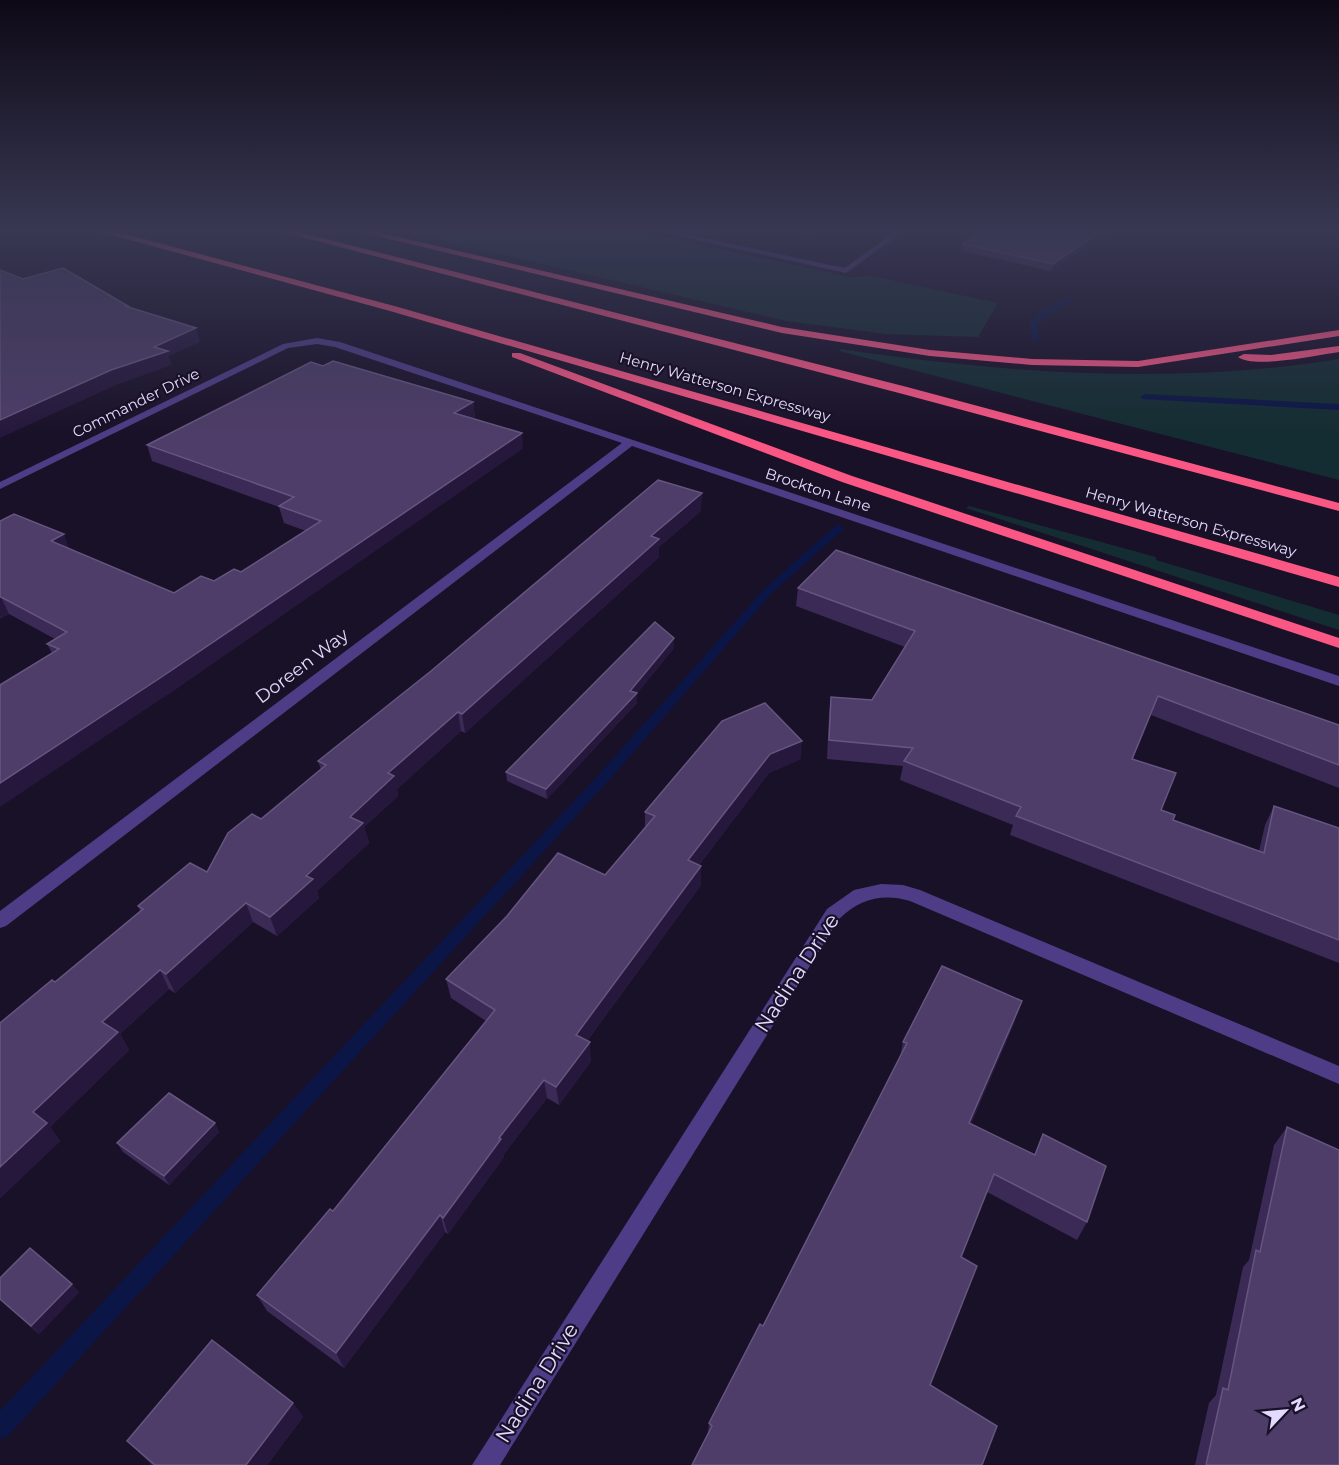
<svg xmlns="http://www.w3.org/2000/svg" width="1339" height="1465" font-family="Montserrat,sans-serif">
  <rect width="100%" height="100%" fill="#191128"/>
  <g fill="#142d32">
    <path d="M398 230H633L849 277 872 276 998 303 978 337 886 334 786 321Z"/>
    <path d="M841 349C1004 373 1175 386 1339 359V480L839 351Z"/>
    <path d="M969 506 1156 557V560L1339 615V630L966 508Z"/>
  </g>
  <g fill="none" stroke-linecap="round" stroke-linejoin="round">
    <g fill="#0c1646" fill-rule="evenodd">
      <path d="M1068 297 1075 299 1048 315 1037 325 1039 340 1032 342 1030 322 1042 311Z"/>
      <path d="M1145 394 1339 404V410L1142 399 1140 397Z"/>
      <path d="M839 525 844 528 843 530 772 593 612 777 8 1436 0 1439V1411L602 771 764 589 835 526Z"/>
    </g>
    <g fill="#4e3d86" fill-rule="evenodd">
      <path d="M651 230H666L845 268 897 230H906L846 273Z"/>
      <path d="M317 338 340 342 1339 676V686L632 446 6 926 0 928V911L622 443 335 347 317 344 288 348 0 489V482L283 344Z"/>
      <path d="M881 884 903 885 920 890 1339 1066V1084L910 901C882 893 860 899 839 919L500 1465H472L827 909 854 890Z"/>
    </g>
    <g fill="#fb5785" fill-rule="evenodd">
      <path d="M94 230H110L398 307 1339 577V587L390 311Z"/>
      <path d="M275 230H291L907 387 1339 503V511L899 393Z"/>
      <path d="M352 230H369L782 327 930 350 1032 359 1138 361 1339 330V336L1138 367 1032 365 930 356 782 333Z"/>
      <path d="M1339 346V352C1318 355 1254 369 1238 357L1244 354 1271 355Z"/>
      <path d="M512 353H520L852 476 1339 638V648L842 482 512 357Z"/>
    </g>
  </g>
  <g fill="#3b2a56">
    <path d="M785 230H819L811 235Z"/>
    <path d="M981 230H1111L1051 271 962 251 963 244Z"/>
    <path d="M323 366 473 402 475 417 473 418 523 448 167 695 52 653 47 644 55 639 9 614 1 618H0V521L174 593 214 581 241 572 306 531 284 523 279 507 152 461 147 445Z"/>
    <path d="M701 511 659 547V557L465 733 461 731 397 789 398 796 364 827 369 843 317 891 319 898 277 936 253 922 175 993 169 989 120 1034 129 1050 50 1127 60 1141 0 1198 55 982 140 911 138 906 207 872 261 819 321 770 318 761Z"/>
    <path d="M798 588 1339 725V788L1151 715 1133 759 1161 810 1173 820 1259 851 1265 825 1274 806 1339 828V963L1010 835 1013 825 900 780 903 766 827 759 829 715 831 697 872 700 905 647 796 606Z"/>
    <path d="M674 648 637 693V703L547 799 507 781 506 772Z"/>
    <path d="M801 759 769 773 699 865 701 866V885L587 1041 591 1061 559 1105 547 1098 504 1154V1157L448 1234 445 1232 344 1368 267 1311 257 1295 333 1211 486 1021 451 998 446 979 605 875 645 828V812Z"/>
    <path d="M1015 1021 971 1124 1034 1155 1043 1134 1087 1222 1077 1240 987 1192 961 1257 708 1433 709 1423 763 1326 900 1057 903 1042Z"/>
    <path d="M215 1123 219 1132 169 1185 123 1152 117 1143Z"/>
    <path d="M1287 1127 1339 1465H1195L1209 1403 1216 1395 1243 1267 1249 1260 1274 1145Z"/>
    <path d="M0 1278 79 1292 39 1334 0 1300Z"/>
    <path d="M293 1403 303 1417 267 1465H152L127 1441Z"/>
  </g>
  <g fill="#26183c">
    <path d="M812 230H819L811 235Z"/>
    <path d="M1103 230H1111L1051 271 1053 264Z"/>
    <path d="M196 328 200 342 169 356 172 365 116 385 0 438V420Z"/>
    <path d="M473 402 475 417 456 428 454 413Z"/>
    <path d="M522 433 523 448 167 695 0 807V783Z"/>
    <path d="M702 493 701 511 659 547V557L465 733 462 714 651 536Z"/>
    <path d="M64 534 70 551 51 541Z"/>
    <path d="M0 597H1L9 614 1 618 0 616Z"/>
    <path d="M674 638V648L637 693V703L547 799 546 789Z"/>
    <path d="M1158 696 1151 715 1125 777 1132 759Z"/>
    <path d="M458 712 461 731 397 789 398 796 364 827 369 843 317 891 319 898 277 936 270 917 306 876 350 817 388 773Z"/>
    <path d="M802 741 801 759 769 773 688 879V860L770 754Z"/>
    <path d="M701 866V885L578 1053 576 1035Z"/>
    <path d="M246 903 253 922 175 993 166 974Z"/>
    <path d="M160 970 169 989 120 1034 129 1050 50 1127 60 1141 0 1198V1167L33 1112 102 1022Z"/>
    <path d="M1022 1001 1015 1021 963 1142 969 1123Z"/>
    <path d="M590 1042 591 1061 559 1105 556 1087Z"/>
    <path d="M544 1080 547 1098 504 1154V1157L448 1234 443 1218 499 1138Z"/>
    <path d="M215 1123 219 1132 169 1185 164 1176Z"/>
    <path d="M440 1215 445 1232 344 1368 336 1353Z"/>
    <path d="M72 1284 79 1292 39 1334 31 1326Z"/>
    <path d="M293 1403 303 1417 267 1465H246Z"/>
  </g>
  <g fill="#4d3d68" stroke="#65557f" stroke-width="1.5">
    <path d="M981 230H1103L1053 264 963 244Z"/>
    <path d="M63 268 128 306H125L196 328 154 347 168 351 111 370 0 420V270L23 279Z"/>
    <path d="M333 361 473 402 454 413 522 433 160 678 0 783V685L59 649 47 644 67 632 1 597H0V521L14 514 64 534 51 541 174 593 201 576 214 581 234 569 241 572 321 521 279 506 294 497 147 445 311 362 323 366Z"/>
    <path d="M658 480 702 493 651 536 659 539 462 714 458 712 388 773 394 776 350 817 363 823 306 876 313 879 270 917 246 903 166 974 160 970 102 1022 118 1032 33 1112 47 1123 0 1167V1023L52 980 55 982 143 909 138 906 190 863 207 872 228 833 252 814 261 819 326 765 318 761 431 671Z"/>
    <path d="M836 550 1339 725V765L1158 696 1132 759 1176 773 1161 810 1175 815 1173 820 1264 853 1274 806 1339 828V940L1016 816 1021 807 904 761 913 748 829 740 831 697 872 700 915 631 798 588Z"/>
    <path d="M655 622 674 638 630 691 637 693 546 789 506 772Z"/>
    <path d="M765 703 802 741 770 754 688 860 701 866 576 1035 590 1042 556 1087 544 1080 499 1138 501 1139 443 1218 440 1215 336 1353 257 1295 330 1209 333 1211 495 1010 446 979 507 916 558 853 605 875 655 816 645 812 722 721Z"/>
    <path d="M942 966 1022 1001 969 1123 1035 1155 1043 1134 1106 1166 1087 1222 994 1174 961 1257 977 1266 930 1385 997 1426 982 1465H692L712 1426 709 1423 760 1324 763 1326 907 1043 903 1042Z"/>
    <path d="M169 1093 215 1123 164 1176 117 1143Z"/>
    <path d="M1287 1127 1339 1150V1465H1206L1223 1388 1228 1390 1256 1250 1260 1252Z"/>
    <path d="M30 1248 72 1284 31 1326 0 1299V1278Z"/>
    <path d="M212 1340 293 1403 246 1465H155L127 1441Z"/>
  </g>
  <linearGradient id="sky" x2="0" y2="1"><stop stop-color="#0e0916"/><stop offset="0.53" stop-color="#383853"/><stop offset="1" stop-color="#383853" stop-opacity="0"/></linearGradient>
  <rect width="1339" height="435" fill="url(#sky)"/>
  <g text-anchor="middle" stroke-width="4.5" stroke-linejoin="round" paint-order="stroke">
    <g font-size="15" fill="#e4d9fe" stroke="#191128">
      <text transform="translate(725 387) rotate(16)" y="5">Henry Watterson Expressway</text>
      <text transform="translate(136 403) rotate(-26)" y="5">Commander Drive</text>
      <text transform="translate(818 490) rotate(18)" y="5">Brockton Lane</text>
      <text transform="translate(1191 522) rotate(16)" y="5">Henry Watterson Expressway</text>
    </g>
    <g font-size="18" fill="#e4d9fe" stroke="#191128">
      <text transform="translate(302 666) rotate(-37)" y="6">Doreen Way</text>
    </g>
    <g font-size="21" fill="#e4d9fe" stroke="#191128">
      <text transform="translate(797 973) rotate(-57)" y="7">Nadina Drive</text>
      <text transform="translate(537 1383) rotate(-58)" y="7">Nadina Drive</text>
    </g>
  </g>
  <g transform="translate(1285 1411) rotate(64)" stroke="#191128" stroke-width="4.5" paint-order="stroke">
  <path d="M0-4.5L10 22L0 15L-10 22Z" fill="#e4d9fe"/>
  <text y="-9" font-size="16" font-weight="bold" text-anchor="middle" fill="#e4d9fe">N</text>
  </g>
</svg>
